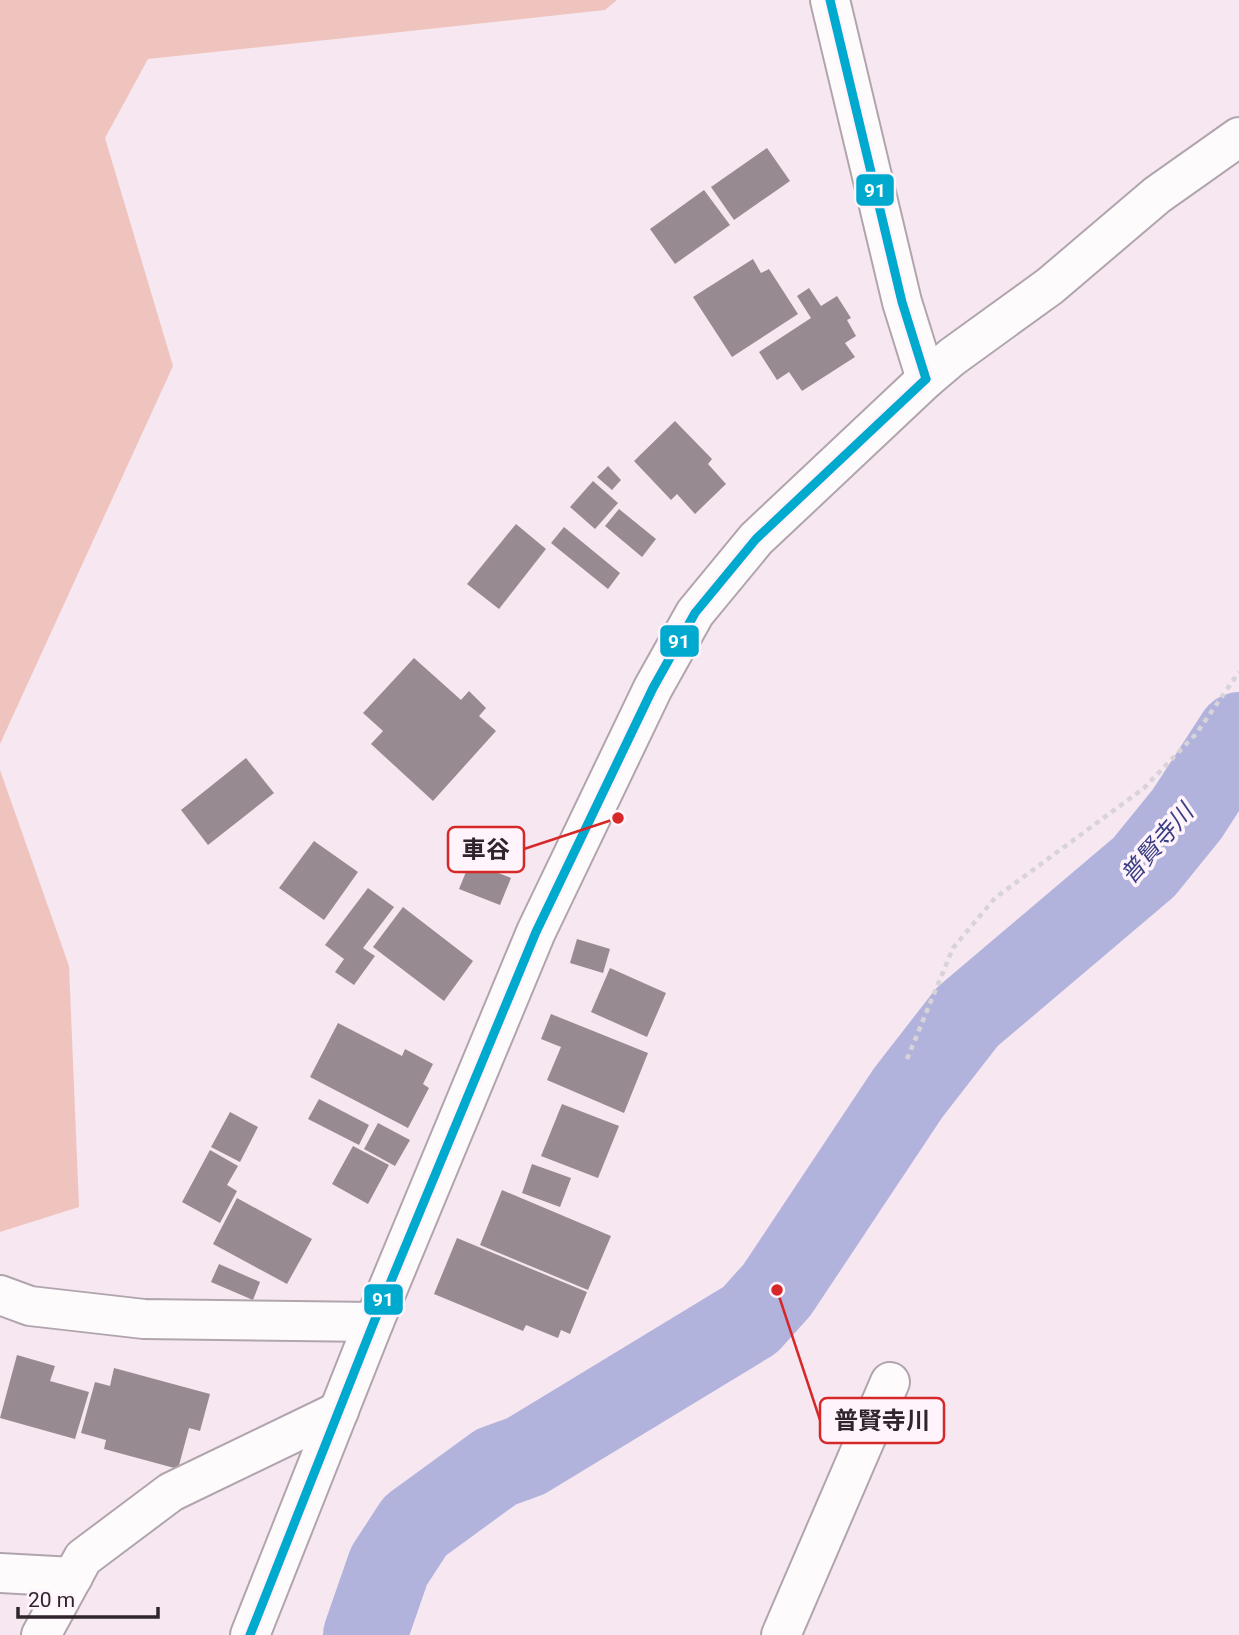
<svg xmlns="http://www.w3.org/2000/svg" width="1239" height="1635" font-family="Roboto,'Noto Sans JP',sans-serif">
  <rect width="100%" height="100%" fill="#f6e7f1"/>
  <g fill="#efc4be">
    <path d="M0 0H617L605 10 148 59 105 138 173 366 0 744Z"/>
    <path d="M0 770 69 966 79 1207 0 1232Z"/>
  </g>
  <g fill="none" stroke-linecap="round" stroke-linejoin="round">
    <path stroke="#b1b3dd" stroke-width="84" d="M365 1635 389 1566 415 1526 496 1467 526 1456 750 1320 777 1290 908 1093 967 1017 1144 867 1187 814 1239 734"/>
  </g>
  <g fill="#978b91">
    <path d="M767 148 790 181 734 220 711 187Z"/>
    <path d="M704 190 730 225 675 264 650 229Z"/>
    <path d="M753 259 761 273 769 269 798 314 732 357 693 297Z"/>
    <path d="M809 288 821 306 837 296 851 318 847 320 856 336 845 343 855 357 802 391 789 372 777 380 759 352 811 318 797 296Z"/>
    <path d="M675 421 712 459 708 464 726 484 695 514 677 494 671 500 634 461Z"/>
    <path d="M608 466 621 480 612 490 597 477Z"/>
    <path d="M593 481 618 503 595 529 570 507Z"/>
    <path d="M619 509 656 539 642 557 605 526Z"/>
    <path d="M516 524 546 549 499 609 467 584Z"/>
    <path d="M564 527 620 573 608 589 551 543Z"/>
    <path d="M414 658 461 700 469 691 486 708 479 716 496 731 433 801 371 744 383 731 363 713Z"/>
    <path d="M246 758 274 793 208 845 181 810Z"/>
    <path d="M314 841 358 872 324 920 279 888Z"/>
    <path d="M470 862 511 878 500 905 459 889Z"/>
    <path d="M368 888 394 907 363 948 375 956 354 985 335 972 344 959 325 945Z"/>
    <path d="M403 907 473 961 444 1001 373 947Z"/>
    <path d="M577 939 610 949 603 973 570 963Z"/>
    <path d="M610 968 666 993 647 1037 591 1012Z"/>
    <path d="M551 1014 648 1053 624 1113 547 1080 561 1047 541 1039Z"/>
    <path d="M338 1023 402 1056 405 1049 433 1064 423 1084 429 1088 408 1128 310 1077Z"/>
    <path d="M319 1099 369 1125 359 1145 308 1119Z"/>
    <path d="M562 1104 619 1126 598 1178 541 1156Z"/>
    <path d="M230 1112 258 1127 240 1162 211 1147Z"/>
    <path d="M378 1123 410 1140 395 1166 364 1149Z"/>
    <path d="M353 1146 389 1165 368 1204 332 1184Z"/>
    <path d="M210 1150 238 1166 227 1185 237 1191 220 1223 182 1202Z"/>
    <path d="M532 1164 571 1178 560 1207 522 1193Z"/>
    <path d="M502 1190 611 1236 588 1290 480 1245Z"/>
    <path d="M237 1198 312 1239 287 1284 213 1244Z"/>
    <path d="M457 1238 587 1292 570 1334 561 1330 558 1338 526 1325 523 1331 434 1294Z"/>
    <path d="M219 1264 260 1282 253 1300 211 1282Z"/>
    <path d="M17 1355 55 1366 50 1381 89 1392 75 1439 0 1418Z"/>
    <path d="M114 1368 210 1394 200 1431 189 1428 178 1469 104 1449 106 1440 81 1433 95 1382 110 1386Z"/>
  </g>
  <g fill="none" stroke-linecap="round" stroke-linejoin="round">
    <g stroke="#b1a5ad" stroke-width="42">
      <g id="minor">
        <path d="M0 1295 30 1306 144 1319 374 1322"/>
        <path d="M0 1573 73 1577"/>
        <path d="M41 1635 83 1558 171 1492 339 1411"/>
        <path d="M250 1635 374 1322 536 932 653 688 695 613 756 539 926 379 952 357 1050 286 1157 195 1239 137"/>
        <path d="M781 1635 890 1382"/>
      </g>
    </g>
    <g stroke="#b1a5ad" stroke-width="42">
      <path id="tertiary" d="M830 0 902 302 926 379"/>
    </g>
    <path stroke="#d8d3d7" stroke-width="4.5" stroke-dasharray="5 5" stroke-linecap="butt" d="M907 1059 953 948 995 898 1144 788 1196 734 1239 672"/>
    <use href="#minor" stroke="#fefbfd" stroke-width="38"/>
    <use href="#tertiary" stroke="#fefbfd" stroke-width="38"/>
    <g stroke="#fff4fb" stroke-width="14">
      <g id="bus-1">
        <path d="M830 0 902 302 926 379"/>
        <path d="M250 1635 374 1322 536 932 653 688 695 613 756 539 926 379"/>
      </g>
    </g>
    <use href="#bus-1" stroke="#00a9ce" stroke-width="9"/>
  </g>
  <g text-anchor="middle" stroke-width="7" stroke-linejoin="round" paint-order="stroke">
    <g font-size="24" font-style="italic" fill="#3a4084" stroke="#fff4fb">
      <text transform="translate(1157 844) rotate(-49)" y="8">普賢寺川</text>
    </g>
  </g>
  <path fill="none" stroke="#d62828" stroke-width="2.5" d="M618 818L524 849M777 1290L820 1420"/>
  <g fill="#d62828" stroke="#fff4fb" stroke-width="2.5">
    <circle cx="618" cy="818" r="7"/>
    <circle cx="777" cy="1290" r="7"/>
  </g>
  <g fill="#fff4fb" stroke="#d62828" stroke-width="2.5">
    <rect x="448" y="827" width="76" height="45" rx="7"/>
    <rect x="820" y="1398" width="124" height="45" rx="7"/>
  </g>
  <g font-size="24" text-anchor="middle" font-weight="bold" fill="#2f252c">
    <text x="486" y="858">車谷</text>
    <text x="882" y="1429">普賢寺川</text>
  </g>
  <g stroke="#fff4fb" stroke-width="2.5">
    <rect x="855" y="173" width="40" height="34" rx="7" fill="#00a9ce"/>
    <rect x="659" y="624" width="41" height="34" rx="7" fill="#00a9ce"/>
    <rect x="363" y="1283" width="41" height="33" rx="7" fill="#00a9ce"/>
  </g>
  <g font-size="19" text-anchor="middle" font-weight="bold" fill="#fff">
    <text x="875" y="197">91</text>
    <text x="679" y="648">91</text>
    <text x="383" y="1306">91</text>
  </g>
  <path d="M18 1607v10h140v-10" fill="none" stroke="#2f252c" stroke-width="3.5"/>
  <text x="28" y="1607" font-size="21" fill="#2f252c" stroke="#fff4fb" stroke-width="5" paint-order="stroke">20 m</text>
</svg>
